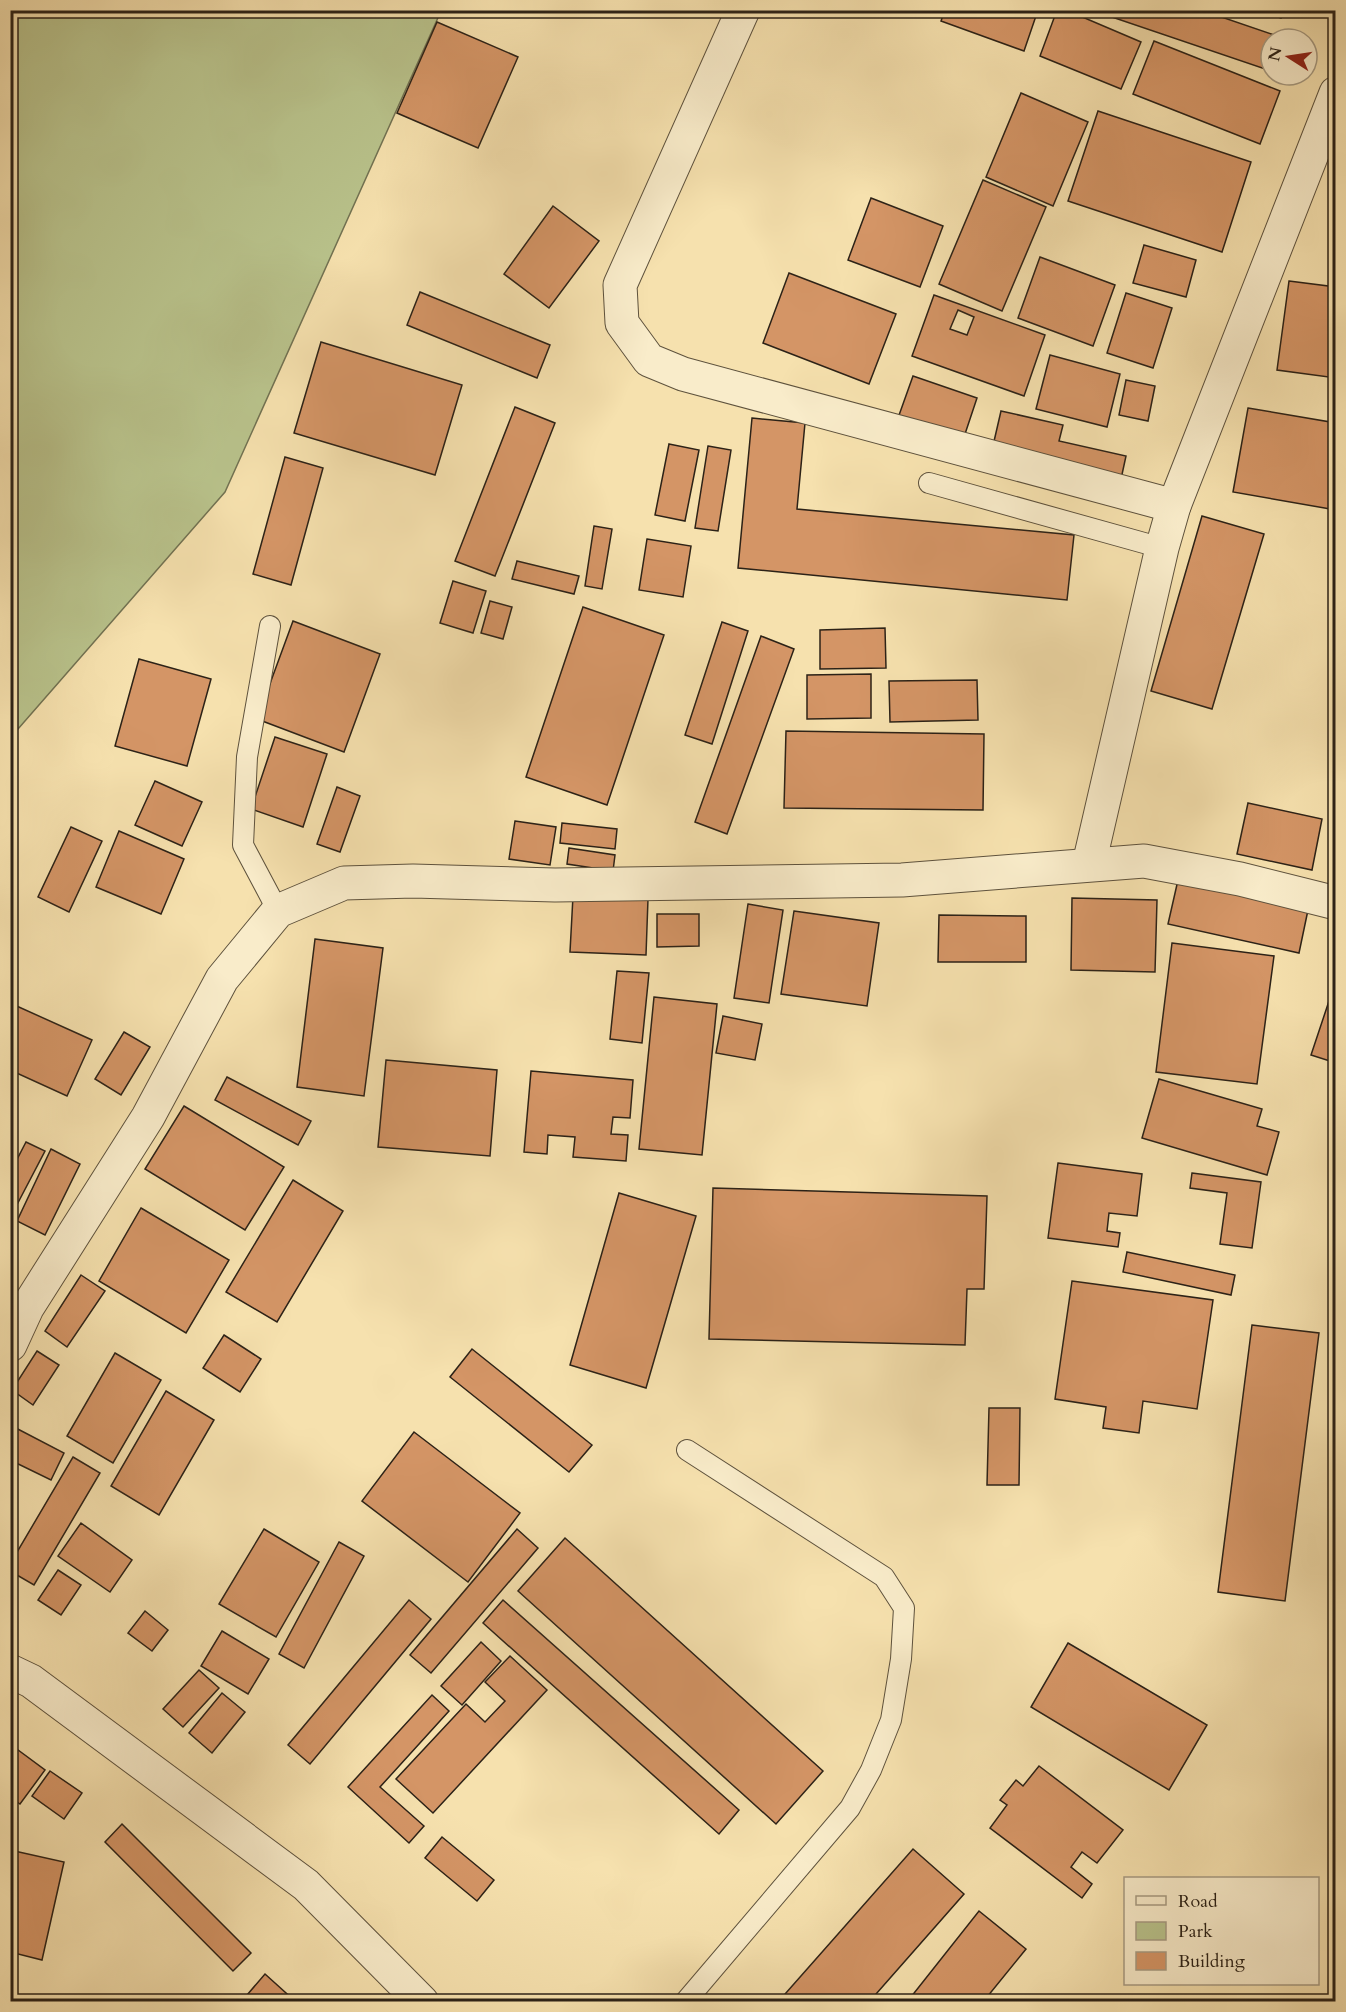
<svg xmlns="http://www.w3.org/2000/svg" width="1346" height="2012" font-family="Cardo,serif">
  <rect width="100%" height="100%" fill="#f6e1ae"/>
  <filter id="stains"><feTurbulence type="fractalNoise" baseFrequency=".00333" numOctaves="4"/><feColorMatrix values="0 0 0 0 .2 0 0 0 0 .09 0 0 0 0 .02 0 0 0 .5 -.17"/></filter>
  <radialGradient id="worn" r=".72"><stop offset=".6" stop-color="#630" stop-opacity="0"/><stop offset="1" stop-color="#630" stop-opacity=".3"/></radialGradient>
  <path fill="#b9c38c" stroke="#727252" stroke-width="1.5" d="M11 10 441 11 225 492 11 737Z"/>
  <g fill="#d49566" stroke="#2c2217" stroke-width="1.5" fill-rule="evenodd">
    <path d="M945 10H1038L1024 51 941 21Z"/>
    <path d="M1057 10H1066L1141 42 1121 89 1040 56Z"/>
    <path d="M1104 10H1201L1286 39H1271V71L1103 14Z"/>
    <path d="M1256 10H1283L1281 18Z"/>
    <path d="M437 22 518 57 478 148 397 113Z"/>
    <path d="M1154 41 1280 91 1260 144 1133 94Z"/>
    <path d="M1021 93 1088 122 1053 206 986 177Z"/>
    <path d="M1098 111 1251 162 1222 252 1068 201Z"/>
    <path d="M983 180 1046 207 1002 311 939 284Z"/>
    <path d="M871 198 943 226 920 287 848 260Z"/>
    <path d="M553 206 599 241 549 308 504 274Z"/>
    <path d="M1144 245 1196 260 1186 297 1133 283Z"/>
    <path d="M1040 257 1115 285 1093 346 1018 318Z"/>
    <path d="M789 273 896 314 869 384 763 343Z"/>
    <path d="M1289 281 1336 287V378L1277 370Z"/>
    <path d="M420 292 550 345 537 378 407 325Z"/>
    <path d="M1126 293 1172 308 1153 368 1107 353Z"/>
    <path d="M934 295 1045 335 1024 396 912 356ZM958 310 974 317 967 335 950 329Z"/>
    <path d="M321 342 462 385 435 475 294 433Z"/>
    <path d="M1050 355 1120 374 1107 427 1036 409Z"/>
    <path d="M913 376 977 398 963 440 898 418Z"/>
    <path d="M1126 380 1155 386 1148 421 1119 415Z"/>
    <path d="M515 407 555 423 495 576 455 561Z"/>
    <path d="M1248 408 1336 423V510L1233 492Z"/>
    <path d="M1001 411 1063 425 1059 441 1126 456 1121 479 992 450Z"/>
    <path d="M752 418 805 423 797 509 1074 535 1067 600 738 568Z"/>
    <path d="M669 444 699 450 685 521 655 515Z"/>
    <path d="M708 446 731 450 718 531 695 528Z"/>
    <path d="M285 457 323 468 291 585 253 574Z"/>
    <path d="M1202 516 1264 534 1212 709 1151 691Z"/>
    <path d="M594 526 612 529 602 589 585 586Z"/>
    <path d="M647 539 691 546 683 597 639 590Z"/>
    <path d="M517 561 579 576 574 594 512 579Z"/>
    <path d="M453 581 486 591 473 633 440 623Z"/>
    <path d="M490 601 512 607 503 639 481 633Z"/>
    <path d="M583 607 664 635 607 805 526 777Z"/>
    <path d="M293 621 380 654 344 752 257 719Z"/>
    <path d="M722 622 748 631 712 744 685 735Z"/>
    <path d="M885 628 886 668 820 669V630Z"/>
    <path d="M761 636 794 649 727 834 695 822Z"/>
    <path d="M139 659 211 679 187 766 115 746Z"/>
    <path d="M871 674V718L807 719V675Z"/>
    <path d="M977 680 978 720 890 722 889 681Z"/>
    <path d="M786 731 984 734 983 810 784 808Z"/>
    <path d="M275 737 327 754 303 827 251 809Z"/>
    <path d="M155 781 202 802 182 846 135 825Z"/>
    <path d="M337 787 360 796 340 852 317 844Z"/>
    <path d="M1248 803 1322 819 1312 870 1237 854Z"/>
    <path d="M515 821 556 827 550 865 509 859Z"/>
    <path d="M562 823 617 829 615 849 560 843Z"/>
    <path d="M71 827 102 841 69 912 38 897Z"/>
    <path d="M119 831 184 859 161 914 96 887Z"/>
    <path d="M569 848 615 855 613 871 567 864Z"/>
    <path d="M1178 880 1308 910 1299 953 1168 924Z"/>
    <path d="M573 896 648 899 646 955 570 952Z"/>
    <path d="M1072 898 1157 900 1155 972 1071 970Z"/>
    <path d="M748 904 783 910 769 1003 734 998Z"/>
    <path d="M794 911 879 923 867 1006 781 994Z"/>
    <path d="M657 914H699V946L657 947Z"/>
    <path d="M939 915 1026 916V962H938Z"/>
    <path d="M315 939 383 948 364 1096 297 1087Z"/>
    <path d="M1172 943 1274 956 1257 1084 1156 1072Z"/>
    <path d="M617 971 649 973 642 1043 610 1039Z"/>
    <path d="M1336 980V1063L1311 1055Z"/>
    <path d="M654 997 717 1004 702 1155 639 1149Z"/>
    <path d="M10 1003 92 1040 67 1096 10 1070Z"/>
    <path d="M723 1016 762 1024 755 1060 716 1053Z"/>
    <path d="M124 1032 150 1047 121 1095 95 1079Z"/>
    <path d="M386 1060 497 1070 490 1156 378 1147Z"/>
    <path d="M531 1071 633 1080 630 1118 613 1117 611 1134 628 1135 626 1161 573 1157 575 1137 548 1135 547 1154 524 1152Z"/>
    <path d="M227 1077 311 1121 298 1145 215 1100Z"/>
    <path d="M1159 1079 1262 1109 1257 1126 1279 1132 1267 1175 1142 1138Z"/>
    <path d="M184 1106 284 1167 245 1230 145 1169Z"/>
    <path d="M10 1135 16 1137 10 1150Z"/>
    <path d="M26 1142 45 1151 10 1218V1173Z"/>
    <path d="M51 1149 80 1164 45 1235 17 1221Z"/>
    <path d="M1058 1163 1142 1174 1137 1216 1109 1213 1107 1231 1120 1233 1118 1247 1048 1238Z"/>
    <path d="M1192 1173 1261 1182 1252 1248 1220 1244 1227 1193 1190 1188Z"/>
    <path d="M293 1180 343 1211 277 1322 226 1292Z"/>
    <path d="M713 1188 987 1196 984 1289H967L965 1345 709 1339Z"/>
    <path d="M619 1193 696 1216 646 1388 570 1365Z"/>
    <path d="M141 1208 229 1260 186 1333 99 1281Z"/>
    <path d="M1127 1252 1235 1275 1231 1295 1123 1272Z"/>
    <path d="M81 1275 105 1291 67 1347 45 1331Z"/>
    <path d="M1072 1281 1213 1300 1197 1409 1143 1401 1139 1433 1103 1428 1106 1407 1055 1399Z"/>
    <path d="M1252 1325 1319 1333 1285 1601 1218 1592Z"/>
    <path d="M224 1335 261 1359 240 1392 203 1368Z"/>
    <path d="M472 1349 592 1445 569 1472 450 1377Z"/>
    <path d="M37 1351 59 1365 33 1405 12 1390Z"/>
    <path d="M115 1353 161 1380 113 1463 67 1436Z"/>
    <path d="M166 1391 214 1420 159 1515 111 1486Z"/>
    <path d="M989 1408H1020L1019 1485H987Z"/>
    <path d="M12 1426 64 1453 51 1480 10 1460Z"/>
    <path d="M414 1432 520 1513 468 1582 362 1501Z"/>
    <path d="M73 1457 100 1473 34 1585 10 1571V1564Z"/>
    <path d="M81 1523 132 1560 110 1592 58 1556Z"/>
    <path d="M264 1529 319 1562 276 1637 219 1604Z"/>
    <path d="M517 1529 538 1548 431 1673 410 1655Z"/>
    <path d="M565 1538 823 1771 776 1824 518 1591Z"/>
    <path d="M339 1542 364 1556 304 1668 279 1654Z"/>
    <path d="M58 1570 81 1585 61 1615 38 1600Z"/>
    <path d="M409 1600 431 1619 310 1764 288 1745Z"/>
    <path d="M503 1600 739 1810 719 1834 483 1623Z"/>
    <path d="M145 1611 168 1630 152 1651 128 1633Z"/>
    <path d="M222 1631 269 1659 248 1694 201 1666Z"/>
    <path d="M481 1642 501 1661 462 1705 441 1686Z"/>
    <path d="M1068 1643 1207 1725 1169 1790 1031 1707Z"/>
    <path d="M510 1656 547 1690 433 1813 396 1779 466 1704 485 1722 505 1701 485 1682Z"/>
    <path d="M199 1670 219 1688 183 1727 163 1709Z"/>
    <path d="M222 1693 245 1712 212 1753 189 1733Z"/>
    <path d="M432 1695 449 1711 380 1787 424 1826 409 1843 348 1787Z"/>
    <path d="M10 1744 45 1770 20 1804 10 1797Z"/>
    <path d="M1039 1766 1123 1830 1097 1863 1082 1852 1071 1867 1092 1884 1082 1898 990 1828 1007 1805 1000 1800 1016 1780 1023 1786Z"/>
    <path d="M50 1771 82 1793 64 1819 32 1796Z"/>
    <path d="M122 1824 251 1953 233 1971 105 1842Z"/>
    <path d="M442 1837 494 1880 477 1901 425 1858Z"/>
    <path d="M913 1849 964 1894 869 2002H778Z"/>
    <path d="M10 1850 64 1862 42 1960 10 1952Z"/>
    <path d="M979 1911 1026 1949 983 2002H907Z"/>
    <path d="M265 1974 296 2002H241Z"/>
  </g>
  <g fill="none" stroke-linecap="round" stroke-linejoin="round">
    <g stroke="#5e523d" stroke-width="22">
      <g id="service">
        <path d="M929 483 1162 548"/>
        <path d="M270 626 247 757 243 845 278 911"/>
        <path d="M685 2002 850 1808 871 1770 891 1720 901 1659 904 1608 884 1577 687 1450"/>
      </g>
    </g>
    <g stroke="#5e523d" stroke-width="35">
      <g id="minor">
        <path d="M743 10 620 285 622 323 649 360 683 374 1174 506"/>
        <path d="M1089 864 1162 548 1174 506 1336 93"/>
        <path d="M10 1345 27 1308 148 1117 222 979 278 911 344 883 413 881 555 885 902 880 1144 861 1240 879 1336 903"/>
      </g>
    </g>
    <g stroke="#5e523d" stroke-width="35">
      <path id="tertiary" d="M10 1671 31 1681 306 1885 422 2002"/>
    </g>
    <use href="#service" stroke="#f9ecca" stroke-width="20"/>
    <use href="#minor" stroke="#f9ecca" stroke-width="33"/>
    <use href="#tertiary" stroke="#f9ecca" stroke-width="33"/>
  </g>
  <rect width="1346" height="2012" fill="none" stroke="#f6e1ae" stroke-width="36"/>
  <rect x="12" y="12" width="1322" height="1988" fill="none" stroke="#2c2217" stroke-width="3"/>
  <rect x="18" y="18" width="1310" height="1976" fill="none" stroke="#2c2217" stroke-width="1.5"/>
  <rect x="1124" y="1877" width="195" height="108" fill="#f9ecca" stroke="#a79b82" stroke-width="1.5"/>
  <rect x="1136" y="1896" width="30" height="9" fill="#f9ecca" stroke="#a79b82" stroke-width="1.5"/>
  <text x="1178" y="1907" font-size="18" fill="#2c2217">Road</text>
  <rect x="1136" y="1922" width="30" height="18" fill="#b9c38c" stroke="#a79b82" stroke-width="1.5"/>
  <text x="1178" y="1937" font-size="18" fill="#2c2217">Park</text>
  <rect x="1136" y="1952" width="30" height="18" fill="#d49566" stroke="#a79b82" stroke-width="1.5"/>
  <text x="1178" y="1967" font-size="18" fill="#2c2217">Building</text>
  <g transform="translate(1289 57) rotate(282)"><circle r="28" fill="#f9ecca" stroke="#a79b82" stroke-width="1.5"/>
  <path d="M0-4.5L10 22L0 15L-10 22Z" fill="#8f2418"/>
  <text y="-9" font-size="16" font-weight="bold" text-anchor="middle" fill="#2c2217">N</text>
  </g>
  <rect width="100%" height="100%" filter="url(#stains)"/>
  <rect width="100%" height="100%" fill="url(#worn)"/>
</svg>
